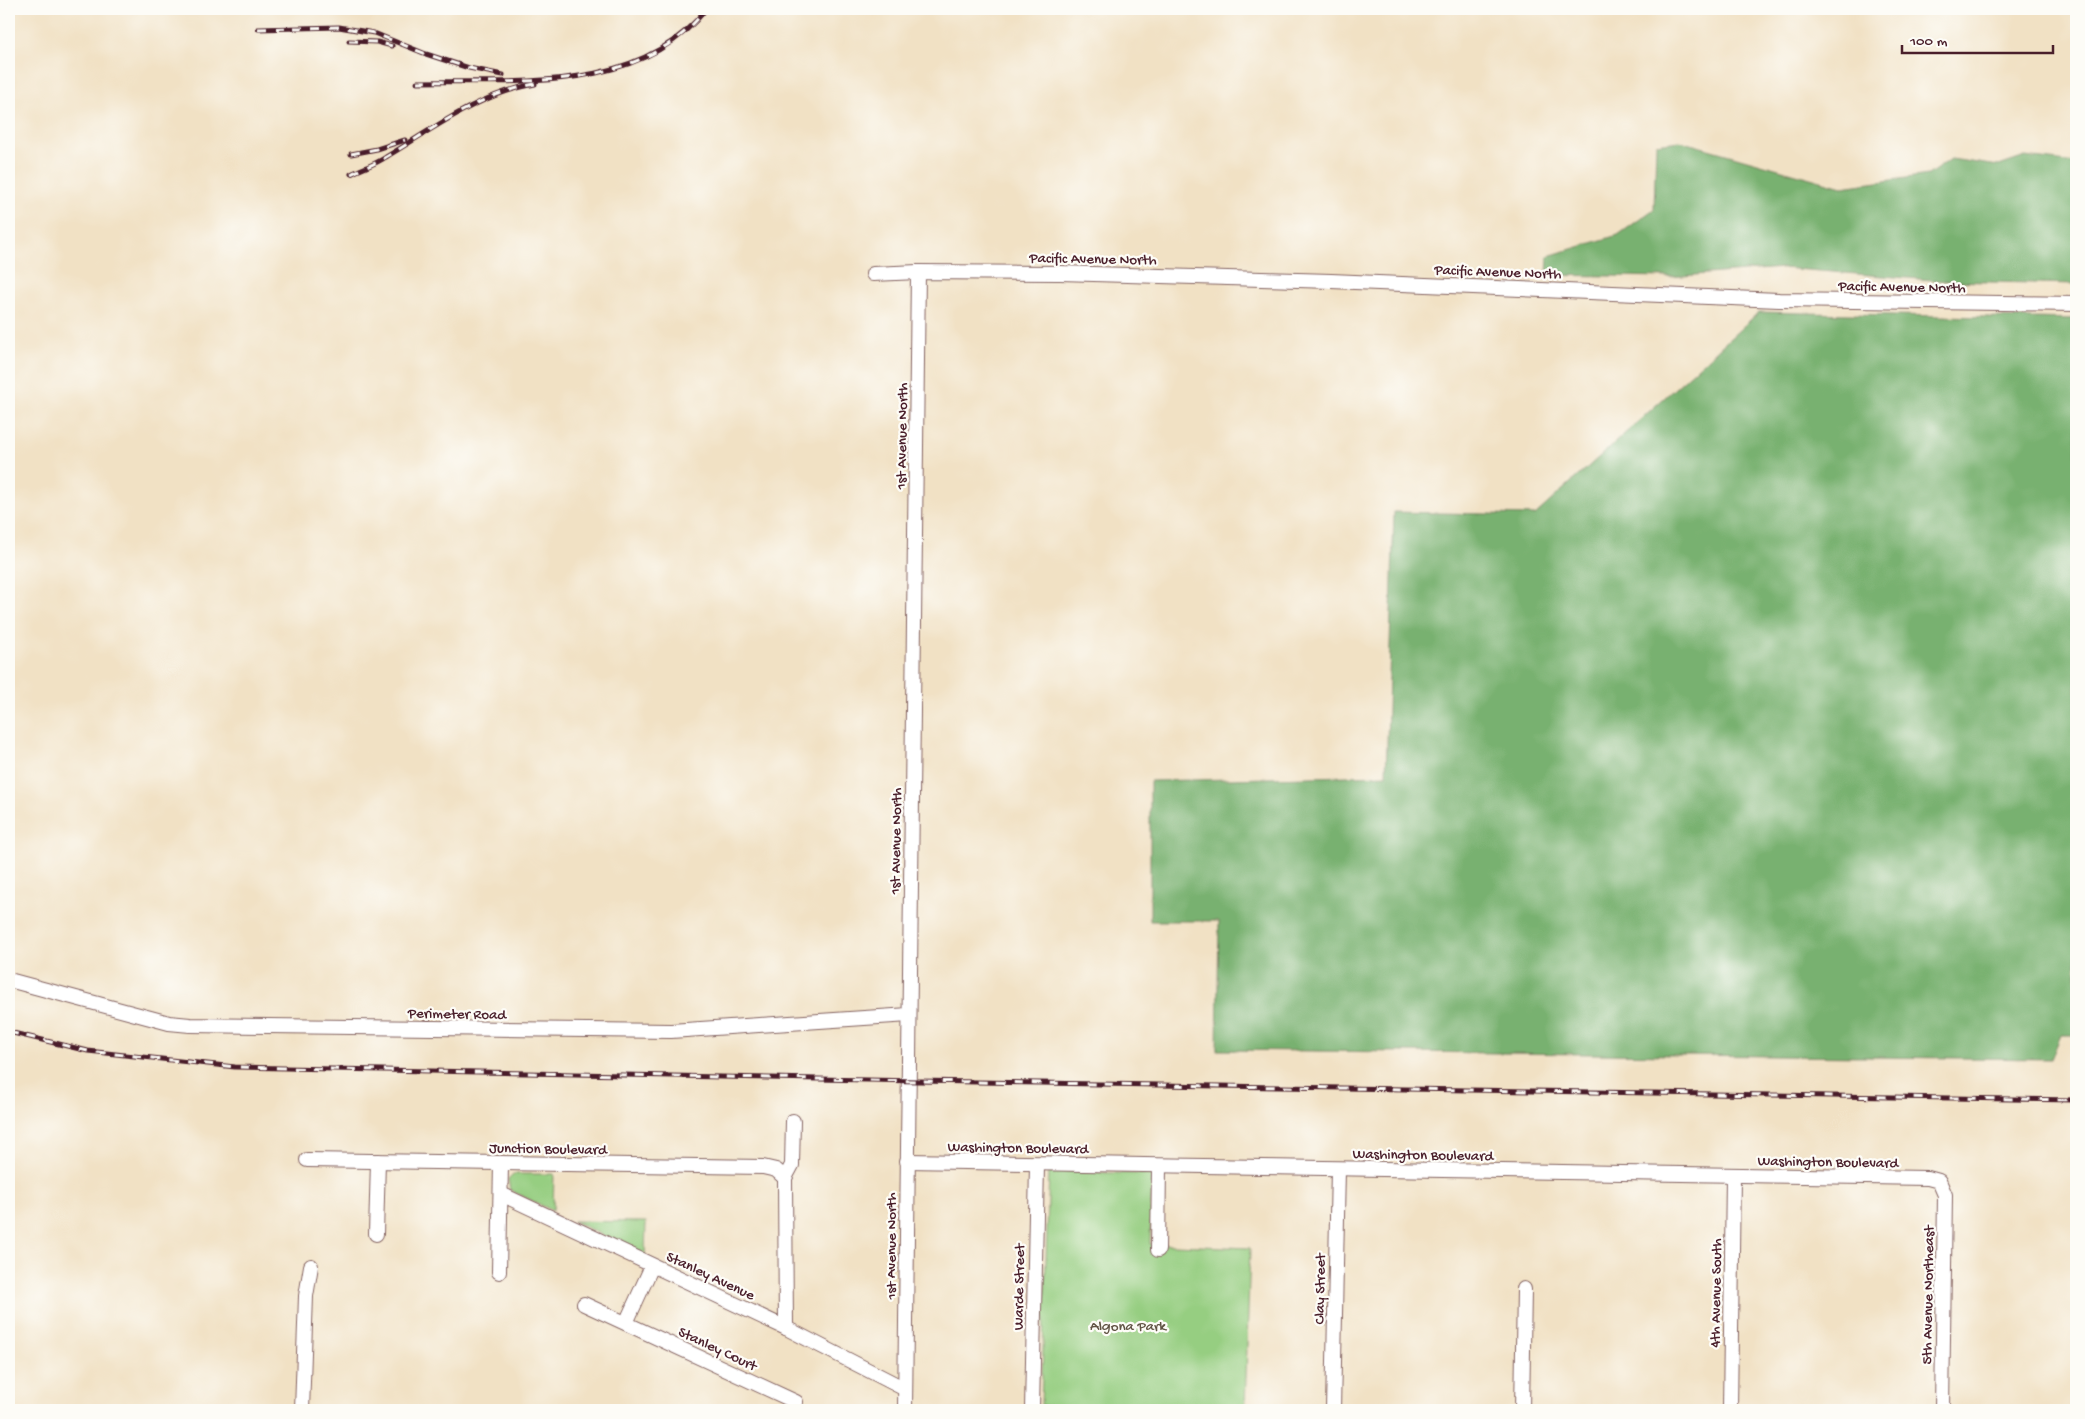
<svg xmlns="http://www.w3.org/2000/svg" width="2085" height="1419" font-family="'Gochi Hand',sans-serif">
  <rect width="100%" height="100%" fill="#fdfcf7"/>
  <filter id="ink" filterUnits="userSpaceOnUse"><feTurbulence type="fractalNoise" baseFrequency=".02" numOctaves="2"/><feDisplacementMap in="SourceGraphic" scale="10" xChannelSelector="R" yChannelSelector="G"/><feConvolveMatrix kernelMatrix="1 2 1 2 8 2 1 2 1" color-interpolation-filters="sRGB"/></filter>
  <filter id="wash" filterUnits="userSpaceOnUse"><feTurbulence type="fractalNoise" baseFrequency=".0096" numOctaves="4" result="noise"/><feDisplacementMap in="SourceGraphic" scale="20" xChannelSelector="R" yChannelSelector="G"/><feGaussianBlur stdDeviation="1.12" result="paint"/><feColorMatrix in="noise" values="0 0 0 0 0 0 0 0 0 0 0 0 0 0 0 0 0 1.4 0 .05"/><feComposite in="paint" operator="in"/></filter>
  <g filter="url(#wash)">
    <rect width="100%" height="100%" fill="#f1e1c4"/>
    <g fill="#96ce81" stroke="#707656">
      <path d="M1049 1171 1152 1174 1150 1244 1250 1248 1245 1410 1041 1406Z"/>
      <path d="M513 1174H554L553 1211 510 1190 508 1179Z"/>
      <path d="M573 1221 646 1222 645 1256Z"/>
    </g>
    <g fill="#78b16f" stroke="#61684d">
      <path d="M1680 141 1842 187 1928 175 1951 159 1999 166 2025 157 2076 163V284L1945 281 1782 268 1670 277 1547 275 1548 256 1618 235 1654 209 1656 144Z"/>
      <path d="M1759 312 2076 319V1035H2061L2051 1059 1217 1050 1219 921H1150V781L1386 775 1394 512 1535 515Z"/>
    </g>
  </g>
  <g filter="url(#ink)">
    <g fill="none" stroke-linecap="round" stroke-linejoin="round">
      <g stroke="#846361" stroke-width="16">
        <g id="minor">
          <path d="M873 274 918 272 1060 273 1331 281 1779 300 2076 304"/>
          <path d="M9 980 169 1023 190 1025 671 1031 909 1015"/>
          <path d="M307 1160 763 1167 776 1170 785 1178"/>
          <path d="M907 1161 1928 1178 1939 1181 1945 1195 1942 1410"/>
          <path d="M501 1194 786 1328 905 1389"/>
          <path d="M376 1234 378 1161"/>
          <path d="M1158 1250 1159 1166"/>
          <path d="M499 1272 501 1163"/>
          <path d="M584 1304 796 1402"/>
          <path d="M626 1323 652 1266"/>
          <path d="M786 1328 785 1178 792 1165 793 1121"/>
          <path d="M302 1410 306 1296 311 1266"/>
          <path d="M905 1410 918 272"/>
          <path d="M1032 1410 1037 1165"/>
          <path d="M1333 1410 1338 1169"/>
          <path d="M1522 1410 1524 1289"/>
          <path d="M1730 1410 1733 1176"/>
        </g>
      </g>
      <use href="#minor" stroke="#fff" stroke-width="14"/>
      <g stroke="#4a1f2b" stroke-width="5">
        <g id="rail">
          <path d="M258 29 339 27 374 33 426 54 469 68 503 75"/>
          <path d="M349 41 377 42 392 46"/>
          <path d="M417 82C514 80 640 95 706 9"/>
          <path d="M351 154 377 149 405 140"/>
          <path d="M351 174C363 168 376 164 386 157 433 129 479 94 535 84"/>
          <path d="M9 1032 88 1051 235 1067 918 1081 2076 1100"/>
        </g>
      </g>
      <use href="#rail" stroke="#fdfcf7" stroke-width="3" stroke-dasharray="9" stroke-linecap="butt"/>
    </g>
  </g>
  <g text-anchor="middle" stroke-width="4.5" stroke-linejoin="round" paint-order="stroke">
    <g font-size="15" fill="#4a1f2b" stroke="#fdfcf7">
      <text transform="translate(1093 258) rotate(1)" y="5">Pacific Avenue North</text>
      <text transform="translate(1498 271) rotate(2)" y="5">Pacific Avenue North</text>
      <text transform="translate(1902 286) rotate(1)" y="5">Pacific Avenue North</text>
      <text transform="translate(901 436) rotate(-89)" y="5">1st Avenue North</text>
      <text transform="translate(895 841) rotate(-89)" y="5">1st Avenue North</text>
      <text transform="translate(457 1013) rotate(1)" y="5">Perimeter Road</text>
      <text transform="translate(1018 1147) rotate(1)" y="5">Washington Boulevard</text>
      <text transform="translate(548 1148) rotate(1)" y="5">Junction Boulevard</text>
      <text transform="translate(1423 1154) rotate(1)" y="5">Washington Boulevard</text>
      <text transform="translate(1828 1161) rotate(1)" y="5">Washington Boulevard</text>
      <text transform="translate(890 1246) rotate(-90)" y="5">1st Avenue North</text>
      <text transform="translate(711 1275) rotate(25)" y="5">Stanley Avenue</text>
      <text transform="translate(1018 1287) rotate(-89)" y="5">Warde Street</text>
      <text transform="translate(1319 1289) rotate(-89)" y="5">Clay Street</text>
      <text transform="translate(1715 1293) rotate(-89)" y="5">4th Avenue South</text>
      <text transform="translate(1927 1295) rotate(-89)" y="5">5th Avenue Northeast</text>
      <text transform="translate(718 1348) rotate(25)" y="5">Stanley Court</text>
    </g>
    <g font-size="15" fill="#615445" stroke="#fdfcf7">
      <text x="1128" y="1330">Algona Park</text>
    </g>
  </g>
  <rect width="2085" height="1419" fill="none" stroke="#fdfcf7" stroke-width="30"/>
  <path d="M1902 45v8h151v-8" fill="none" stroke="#4a1f2b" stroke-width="2.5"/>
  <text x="1910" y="45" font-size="15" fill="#4a1f2b" stroke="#fdfcf7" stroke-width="4" paint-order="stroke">100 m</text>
</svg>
